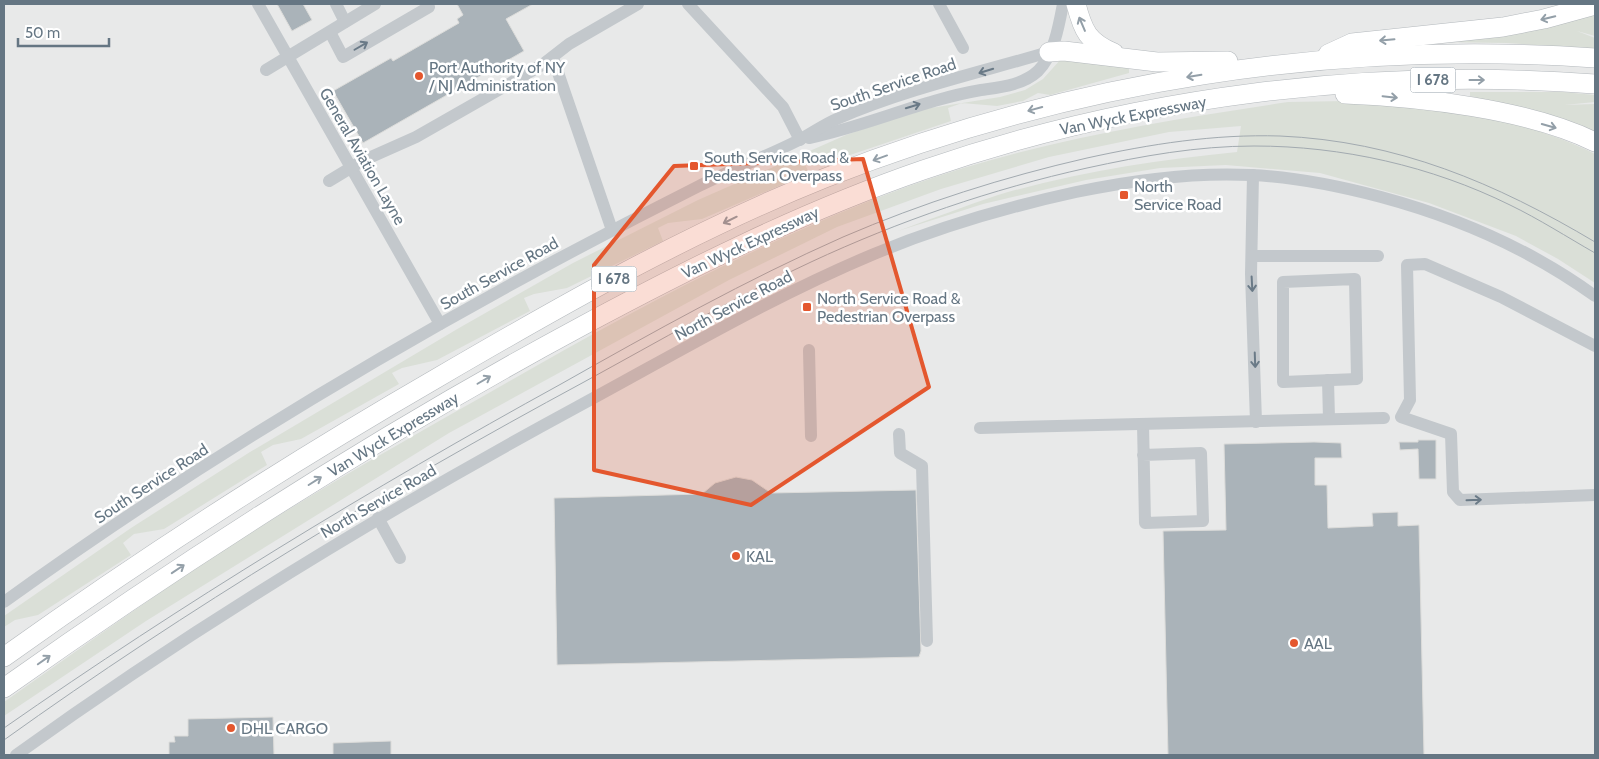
<svg xmlns="http://www.w3.org/2000/svg" width="1599" height="759" font-family="Cabin,sans-serif">
  <rect width="100%" height="100%" fill="#fafaf8"/>
  <rect fill="#e8e9e9" x="4" y="4" width="1591" height="751"/>
  <g fill="#dadfd7">
    <path d="M1595 13V36L1577 31 1595 38V49L1507 43 1440 42Z"/>
    <path d="M1061 59 1129 68V73L1050 95 1038 93 1023 101 997 106 962 103 948 108 951 121 850 155H818L803 160 809 173 702 219 668 223 658 228 663 241 567 288 534 294 524 298 530 311 437 360 402 368 392 373 399 384 301 439 273 445 261 452 267 465 164 529 134 534 123 543 131 555 38 615 15 620 4 627V616L131 528 250 452 459 328 573 263 698 200 846 135 918 110 1000 97 1025 90 1043 79Z"/>
    <path d="M1470 92H1563L1595 95V102L1564 105 1595 104V135L1527 111 1470 96Z"/>
    <path d="M1288 102C1317 102 1347 100 1376 102 1450 107 1529 121 1595 154V283L1558 259 1516 236 1429 203 1320 173 1226 165 1160 168 1086 180 983 204 898 231C931 219 965 206 998 195 1076 172 1157 160 1237 152L1241 126 1169 132 1049 157 941 189 837 227 729 280 449 433 146 621 4 716V702C90 642 176 579 265 524 345 474 427 428 508 382 637 308 769 237 909 186 1031 142 1160 121 1288 102Z"/>
  </g>
  <g fill="#aab3b9" stroke="#dcdcda">
    <path d="M277 4H303L312 20 292 31Z"/>
    <path d="M457 4H533L506 19 524 51 363 143 333 91 391 58 393 61 459 23 457 19 463 15Z"/>
    <path d="M1418 440H1436V479H1419L1418 449 1400 450 1399 442H1418Z"/>
    <path d="M1314 442 1341 443 1342 458H1315V485H1327L1328 528 1373 526 1372 513 1398 512V526L1419 525 1424 755H1168L1163 531 1226 530 1224 444Z"/>
    <path d="M736 477 752 480 771 493 916 490 921 651 919 657 557 665 554 498 702 494 715 483Z"/>
    <path d="M273 717 274 755H169V742H175L174 736H188V719Z"/>
    <path d="M391 741V755H333V743Z"/>
  </g>
  <g fill="none" stroke-linecap="round" stroke-linejoin="round">
    <g stroke="#b4b9bd" stroke-width="20">
      <g id="highway">
        <path d="M1076 4C1083 31 1088 42 1114 53"/>
        <path d="M1049 52 1064 51 1157 62 1228 61"/>
        <path d="M1328 54 1352 43 1503 27 1544 19 1595 5"/>
        <path d="M1345 94C1419 97 1528 109 1595 142"/>
        <path d="M4 657C144 557 288 464 437 378 562 305 690 232 825 178 1070 81 1332 40 1595 58"/>
        <path d="M4 688C189 557 381 434 582 326 692 267 804 211 923 170 1137 96 1370 67 1595 84"/>
      </g>
    </g>
    <g stroke="#c3c8cc" stroke-width="12">
      <path d="M258 4 440 324"/>
      <path d="M336 4 345 22"/>
      <path d="M688 4 783 107 800 140"/>
      <path d="M939 4 963 48"/>
      <path d="M330 32 343 57 429 7 427 4"/>
      <path d="M553 58 612 230"/>
      <path d="M266 70 375 4"/>
      <path d="M809 138C868 126 922 100 981 90 1001 87 1023 85 1038 71 1054 55 1059 25 1063 4"/>
      <path d="M1253 175 1251 274 1256 422"/>
      <path d="M329 181 362 161 416 137 542 65 569 44 638 4"/>
      <path d="M1252 256H1378"/>
      <path d="M1355 279 1357 379 1283 382V282Z"/>
      <path d="M1595 346 1501 297 1425 264 1407 265 1410 400 1401 417 1451 434 1453 492 1460 500 1595 495"/>
      <path d="M809 350 811 436"/>
      <path d="M1328 380 1329 419"/>
      <path d="M1143 424 1145 523 1203 521 1201 453 1143 455"/>
      <path d="M980 428 1384 418"/>
      <path d="M899 434 900 453 922 466 927 641"/>
      <path d="M378 518 400 558"/>
      <path d="M4 602C223 444 458 307 699 186 731 170 765 157 797 141 811 134 824 124 839 118 903 90 981 72 1049 52"/>
      <path d="M16 755C195 626 383 512 577 407 675 354 771 297 874 254 939 227 1007 207 1076 192 1133 180 1192 172 1251 175 1295 177 1339 186 1381 197 1459 218 1530 249 1595 296"/>
    </g>
    <use href="#highway" stroke="#fff" stroke-width="19"/>
    <g stroke="#a2aab0" stroke-width="1">
      <path d="M4 728C183 603 370 489 561 384 653 332 746 280 843 237 922 203 1004 177 1087 158 1151 144 1214 134 1280 136 1397 141 1496 183 1595 242"/>
      <path d="M4 740C188 608 384 490 584 382 659 341 733 298 811 262 899 221 992 189 1087 168 1142 156 1197 146 1254 146 1342 146 1431 166 1510 205 1539 219 1567 237 1595 253"/>
    </g>
  </g>
  <defs><path id="oneway-shaft" d="M-6 0H5M1.5-3L5.5 0L1.5 3" fill="none" stroke-width="1.6" stroke-linecap="round" stroke-linejoin="round" transform="scale(1.25)"/></defs>
  <g stroke="#939fa8">
    <use href="#oneway-shaft" transform="translate(1548 18) rotate(166)"/>
    <use href="#oneway-shaft" transform="translate(1082 24) rotate(-113)"/>
    <use href="#oneway-shaft" transform="translate(1387 40) rotate(175)"/>
    <use href="#oneway-shaft" transform="translate(1194 76) rotate(171)"/>
    <use href="#oneway-shaft" transform="translate(1477 80)"/>
    <use href="#oneway-shaft" transform="translate(1390 97) rotate(6)"/>
    <use href="#oneway-shaft" transform="translate(1035 109) rotate(165)"/>
    <use href="#oneway-shaft" transform="translate(1549 126) rotate(16)"/>
    <use href="#oneway-shaft" transform="translate(880 158) rotate(160)"/>
    <use href="#oneway-shaft" transform="translate(730 220) rotate(154)"/>
    <use href="#oneway-shaft" transform="translate(484 380) rotate(-30)"/>
    <use href="#oneway-shaft" transform="translate(315 481) rotate(-32)"/>
    <use href="#oneway-shaft" transform="translate(178 569) rotate(-34)"/>
    <use href="#oneway-shaft" transform="translate(44 660) rotate(-35)"/>
  </g>
  <g stroke="#6a7a87">
    <use href="#oneway-shaft" transform="translate(361 46) rotate(-30)"/>
    <use href="#oneway-shaft" transform="translate(986 71) rotate(163)"/>
    <use href="#oneway-shaft" transform="translate(913 106) rotate(-17)"/>
    <use href="#oneway-shaft" transform="translate(1252 284) rotate(87)"/>
    <use href="#oneway-shaft" transform="translate(1255 360) rotate(88)"/>
    <use href="#oneway-shaft" transform="translate(1474 500) rotate(-2)"/>
  </g>
  <path fill="#e4572e" fill-opacity="0.2" stroke="#e4572e" stroke-width="4" stroke-linejoin="round" d="M863 159 929 387 751 505 594 470V265L674 166Z"/>
  <g fill="#e4572e" stroke="#fff" stroke-width="2">
    <circle cx="419" cy="76" r="5"/>
    <rect x="689" y="161" width="10" height="10" rx="2.5"/>
    <rect x="1119" y="190" width="10" height="10" rx="2.5"/>
    <rect x="802" y="302" width="10" height="10" rx="2.5"/>
    <circle cx="736" cy="556" r="5"/>
    <circle cx="1294" cy="643" r="5"/>
    <circle cx="231" cy="728" r="5"/>
  </g>
  <g text-anchor="middle" stroke-width="5" stroke-linejoin="round" paint-order="stroke">
    <g fill="#fff" stroke="#939fa8" stroke-width="1">
      <rect x="1410.5" y="67.5" width="45" height="25" rx="4"/>
      <rect x="591.5" y="266.5" width="45" height="25" rx="4"/>
    </g>
    <g font-size="15" font-weight="bold" fill="#657683">
      <text x="1433" y="85">I 678</text>
      <text x="614" y="284">I 678</text>
    </g>
    <g font-size="16" fill="#657683" stroke="#fff" text-anchor="start">
      <text x="429" y="73">Port Authority of NY<tspan x="429" dy="18">/ NJ Administration</tspan></text>
      <text x="704" y="163">South Service Road &amp;<tspan x="704" dy="18">Pedestrian Overpass</tspan></text>
      <text x="1134" y="192">North<tspan x="1134" dy="18">Service Road</tspan></text>
      <text x="817" y="304">North Service Road &amp;<tspan x="817" dy="18">Pedestrian Overpass</tspan></text>
      <text x="746" y="562">KAL</text>
      <text x="1304" y="649">AAL</text>
      <text x="241" y="734">DHL CARGO</text>
    </g>
    <g font-size="16" fill="#657683" stroke="#fff">
      <text transform="translate(893 84) rotate(-19)" y="6">South Service Road</text>
      <text transform="translate(1133 115) rotate(-11)" y="6">Van Wyck Expressway</text>
      <text transform="translate(363 156) rotate(60)" y="6">General Aviation Layne</text>
      <text transform="translate(750 242) rotate(-25)" y="6">Van Wyck Expressway</text>
      <text transform="translate(499 273) rotate(-29)" y="6">South Service Road</text>
      <text transform="translate(733 305) rotate(-28)" y="6">North Service Road</text>
      <text transform="translate(393 434) rotate(-31)" y="6">Van Wyck Expressway</text>
      <text transform="translate(151 483) rotate(-33)" y="6">South Service Road</text>
      <text transform="translate(378 501) rotate(-30)" y="6">North Service Road</text>
    </g>
  </g>
  <rect width="1599" height="759" fill="none" stroke="#657683" stroke-width="10"/>
  <path d="M18 38v8h91v-8" fill="none" stroke="#657683" stroke-width="2.5"/>
  <text x="25" y="38" font-size="15" fill="#657683" stroke="#ffffff" stroke-width="4" paint-order="stroke">50 m</text>
</svg>
